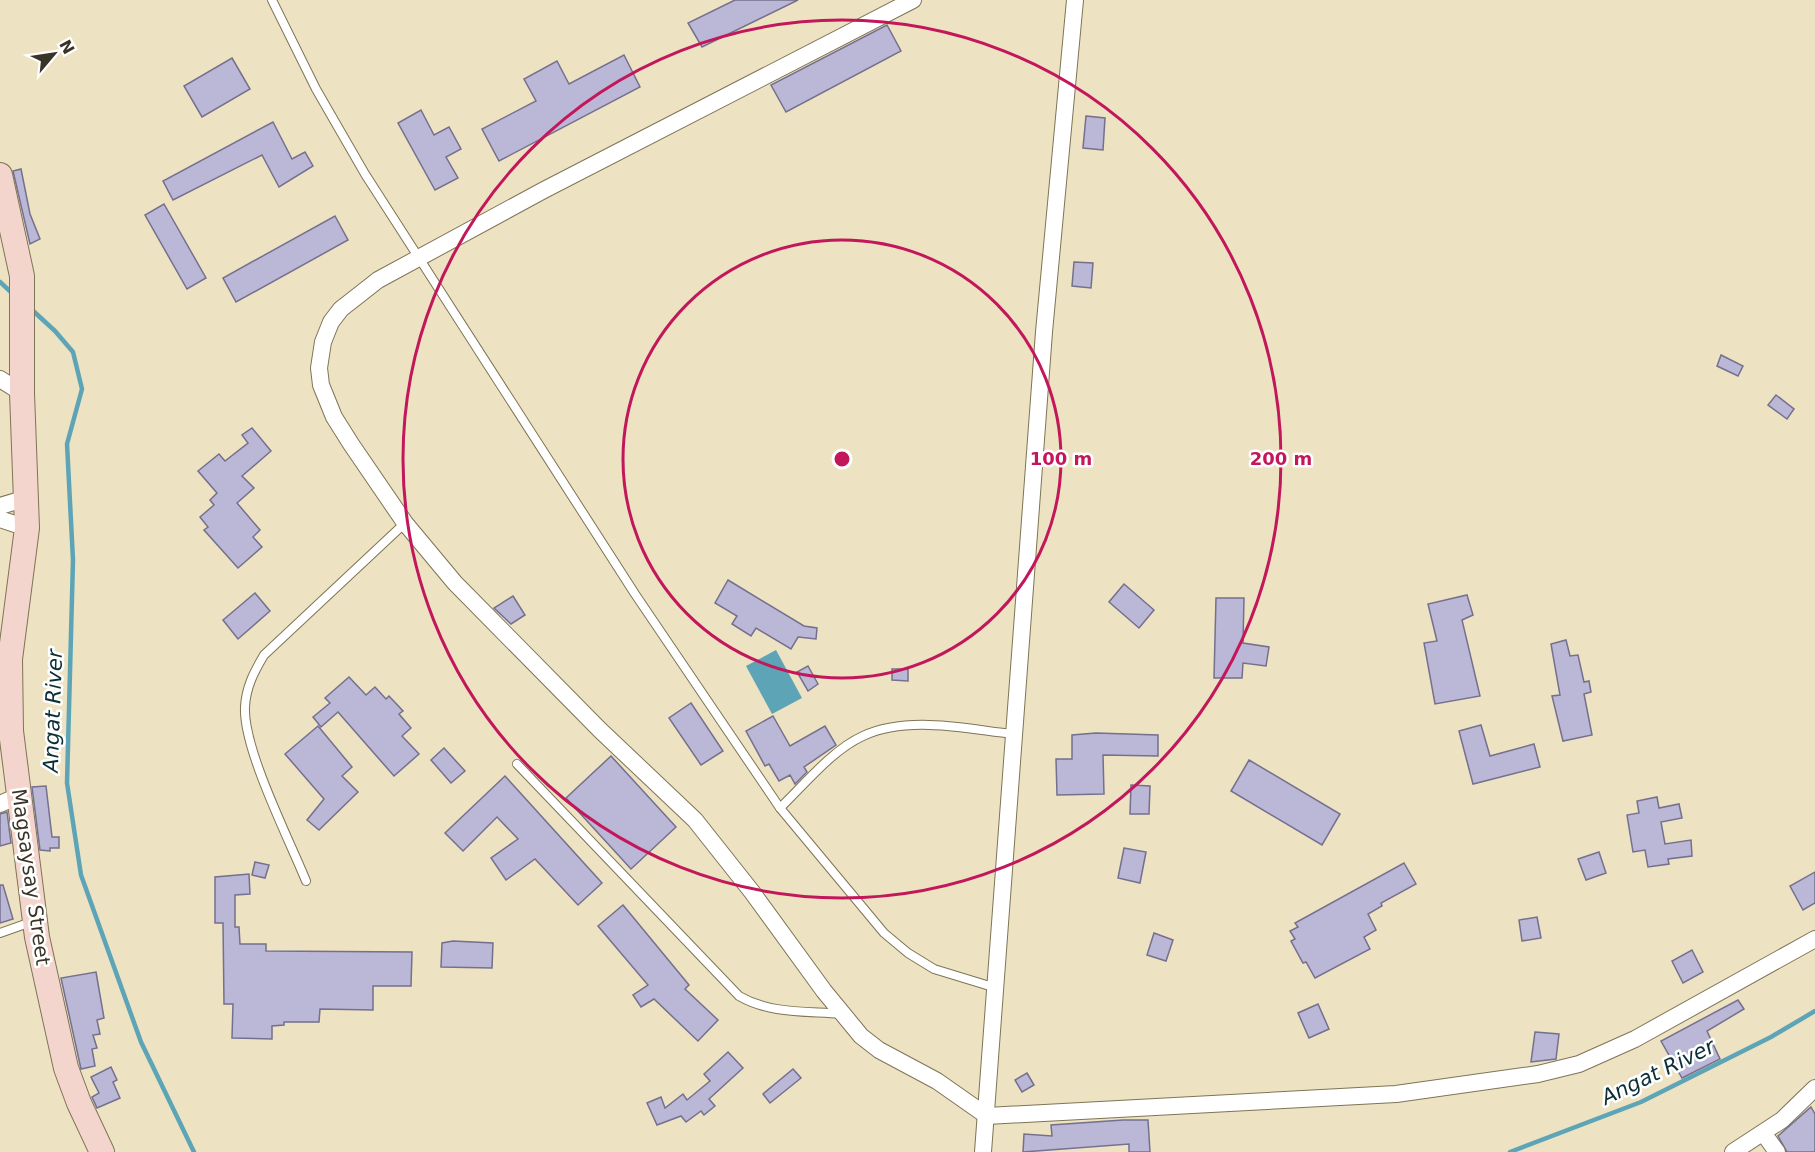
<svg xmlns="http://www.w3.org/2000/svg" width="1815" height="1152" font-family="'DejaVu Sans',sans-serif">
  <rect width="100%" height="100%" fill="#ede2c2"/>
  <path fill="#5da5b6" d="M776 650 802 698 772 714 746 666Z"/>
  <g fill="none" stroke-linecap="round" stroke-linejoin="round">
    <g stroke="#5da5b6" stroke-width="4.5">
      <path d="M0 282 14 295"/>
      <path d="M30 308 55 331 73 352 82 389 67 444 73 560 67 783 81 875 141 1042 194 1152"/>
      <path d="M1510 1152 1641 1102 1771 1037 1815 1011"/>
    </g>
  </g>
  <g fill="#bbb7d7" stroke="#74708d" stroke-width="1.5">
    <path d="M735 0H798L702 47 688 23Z"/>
    <path d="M887 25 901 51 786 112 771 85Z"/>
    <path d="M624 55 640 87 499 161 482 129 536 101 524 79 557 61 569 84Z"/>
    <path d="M232 58 250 89 202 117 184 86Z"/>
    <path d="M421 110 434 135 449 127 461 149 446 157 458 178 435 190 398 123Z"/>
    <path d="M1086 116 1105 118 1103 150 1083 148Z"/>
    <path d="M273 122 292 159 305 152 313 166 279 187 262 155 173 200 163 181Z"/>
    <path d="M21 169 30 214 40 239 30 244 13 171Z"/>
    <path d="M164 204 206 278 187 289 145 215Z"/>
    <path d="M335 216 348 240 236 302 223 278Z"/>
    <path d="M1074 262 1093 263 1091 288 1072 286Z"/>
    <path d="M1721 355 1743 366 1738 376 1717 366Z"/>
    <path d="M1776 395 1794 409 1787 419 1768 405Z"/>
    <path d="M252 428 271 451 242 476 254 488 237 503 260 530 253 537 262 547 238 568 204 530 208 527 200 517 214 505 210 500 217 493 198 471 219 454 225 461 248 443 242 435Z"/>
    <path d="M728 580 804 626 817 628 816 639 798 637 791 649 756 628 751 636 732 624 737 616 715 603Z"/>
    <path d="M1124 584 1154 610 1139 628 1109 602Z"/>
    <path d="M255 593 270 611 238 639 223 620Z"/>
    <path d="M1467 595 1473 615 1462 620 1480 696 1435 704 1424 643 1437 641 1428 604Z"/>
    <path d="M513 596 525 615 511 624 494 608Z"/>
    <path d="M1216 598H1244L1243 643 1269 647 1266 666 1243 663 1242 678H1214Z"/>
    <path d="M1566 640 1570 656 1578 655 1584 682 1589 681 1591 692 1584 694 1592 735 1563 741 1552 696 1560 695 1551 644Z"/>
    <path d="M808 666 818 684 808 691 797 672Z"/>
    <path d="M892 669H908V681L892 680Z"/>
    <path d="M349 677 366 695 375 687 386 699 389 696 403 711 399 714 411 728 402 736 419 754 394 776 338 712 321 727 313 717 330 703 325 698Z"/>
    <path d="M691 703 723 751 701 765 669 718Z"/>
    <path d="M773 716 790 746 825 726 836 745 804 767 807 772 795 784 790 775 779 781 769 764 765 766 746 731Z"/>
    <path d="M1481 725 1490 756 1534 744 1540 767 1473 784 1459 731Z"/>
    <path d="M318 726 352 767 342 776 358 792 319 830 307 820 324 799 285 754Z"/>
    <path d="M1096 733 1158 735V756L1103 755 1104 794 1057 795 1056 759H1072V735Z"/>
    <path d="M444 748 465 771 451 783 431 760Z"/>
    <path d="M611 756 676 827 631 869 566 798Z"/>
    <path d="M1249 760 1340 814 1322 845 1231 791Z"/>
    <path d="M505 776 602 883 578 905 535 859 506 880 491 858 518 839 497 817 463 851 445 833Z"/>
    <path d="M1131 785 1150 786 1149 814H1130Z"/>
    <path d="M46 786 52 837H59V848H50V851L40 850 32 787Z"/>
    <path d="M1657 797 1659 808 1679 804 1682 818 1661 822 1665 844 1691 840 1692 856 1668 859 1669 864 1648 867 1645 850 1633 852 1627 815 1639 813 1637 801Z"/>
    <path d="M7 812 11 843 0 846V814Z"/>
    <path d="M1124 848 1146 852 1140 883 1118 878Z"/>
    <path d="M1599 852 1606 873 1586 880 1578 859Z"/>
    <path d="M255 862 269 865 265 878 252 875Z"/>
    <path d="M1404 863 1416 884 1381 903 1382 906 1368 914 1376 930 1364 937 1370 949 1315 978 1306 962 1303 963 1291 941 1295 939 1290 931 1298 927 1295 923Z"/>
    <path d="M1815 872V903L1803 910 1790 886Z"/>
    <path d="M249 874 250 894 235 895V927H239L240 944H266V951L412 952 411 986H373V1010L320 1009 319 1022H284V1025L272 1026V1039L232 1038 233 1004H224L223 923H215V877Z"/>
    <path d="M0 885H3L13 919 0 923Z"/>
    <path d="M623 905 689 985 685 989 718 1020 698 1041 654 999 641 1007 633 995 648 985 598 926Z"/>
    <path d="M1537 917 1541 938 1522 941 1519 920Z"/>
    <path d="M1154 933 1173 940 1166 961 1147 955Z"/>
    <path d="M453 941 493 943 492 968 441 967 442 943Z"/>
    <path d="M1692 950 1703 972 1683 983 1672 961Z"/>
    <path d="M96 972 104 1018 97 1020 100 1034 93 1035 97 1048 92 1049 95 1066 81 1069 61 978Z"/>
    <path d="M1738 1000 1744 1009 1707 1031 1720 1059 1682 1078 1661 1041Z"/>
    <path d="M1318 1004 1329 1029 1309 1038 1298 1013Z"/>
    <path d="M1535 1032 1559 1034 1556 1059 1531 1062Z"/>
    <path d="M728 1052 743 1068 709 1099 715 1106 704 1115 701 1111 686 1122 681 1116 657 1125 647 1103 661 1097 665 1108 683 1094 687 1100 710 1081 704 1074Z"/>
    <path d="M111 1067 117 1080 113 1082 120 1098 97 1108 92 1097 99 1093 91 1077Z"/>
    <path d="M793 1069 801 1078 770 1103 763 1094Z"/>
    <path d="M1027 1073 1034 1085 1022 1092 1015 1080Z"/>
    <path d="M1811 1107 1815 1114V1152H1787L1778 1136Z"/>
    <path d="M1123 1120H1148L1150 1152H1129V1144L1023 1152 1024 1134 1052 1136 1051 1125Z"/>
  </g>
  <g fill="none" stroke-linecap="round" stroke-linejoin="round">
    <g stroke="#7e7456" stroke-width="10">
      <g id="lane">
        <path d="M272 0 316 89 365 174 635 594 780 808 884 933 908 953 934 969 993 987"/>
        <path d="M517 764 739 996C770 1014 806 1011 841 1014"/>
        <path d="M780 808C805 784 832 750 863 736 908 715 966 729 1013 734"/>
        <path d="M306 881C289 839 243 749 245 707 246 687 254 672 264 655L405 523"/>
        <path d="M0 933 34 921"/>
      </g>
    </g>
    <g stroke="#7e7456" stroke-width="18">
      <g id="street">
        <path d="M913 0 544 190 378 280 341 309 331 322 323 342 319 368 321 385 334 417 351 444 405 523 455 583 600 730 695 820 752 892 824 991 861 1036 879 1050 937 1081 987 1116 1396 1094 1538 1074 1579 1064 1635 1039 1815 939"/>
        <path d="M0 379 22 393"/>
        <path d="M0 506 27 498"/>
        <path d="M0 519 27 528"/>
        <path d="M0 804 20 795"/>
        <path d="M1764 1134 1777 1152"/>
        <path d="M983 1152 1044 332 1075 0"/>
        <path d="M1733 1152 1782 1120 1815 1088"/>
      </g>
    </g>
    <g stroke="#7e7456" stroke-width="26">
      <path id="secondary" d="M0 175 22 276V393L27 528 10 659 11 731 37 937 66 1068 79 1103 102 1152"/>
    </g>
    <use href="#lane" stroke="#fff" stroke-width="8"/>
    <use href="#street" stroke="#fff" stroke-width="16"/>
    <use href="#secondary" stroke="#f4d5cd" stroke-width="24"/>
  </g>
  <g fill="none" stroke="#c2185b" stroke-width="3">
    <circle cx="842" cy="459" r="219"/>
    <circle cx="842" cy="459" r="439"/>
  </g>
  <g text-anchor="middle" stroke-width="5" stroke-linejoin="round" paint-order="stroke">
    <g font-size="20" fill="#393428" stroke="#fff">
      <text transform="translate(31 877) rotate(82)" y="7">Magsaysay Street</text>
    </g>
    <g font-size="21" font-style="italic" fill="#0a2f37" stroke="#fff">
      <text transform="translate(53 711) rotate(-88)" y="7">Angat River</text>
      <text transform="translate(1658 1072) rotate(-26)" y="7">Angat River</text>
    </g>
  </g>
  <circle cx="842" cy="459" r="9" fill="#c2185b" stroke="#fff" stroke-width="3"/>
  <g font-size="18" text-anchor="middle" font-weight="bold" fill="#c2185b" stroke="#fff" stroke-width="5" stroke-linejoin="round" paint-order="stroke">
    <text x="1061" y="465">100 m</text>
    <text x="1281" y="465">200 m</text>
  </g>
  <g transform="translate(54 54) rotate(61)" stroke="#ffffff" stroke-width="4.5" paint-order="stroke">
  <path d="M0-4.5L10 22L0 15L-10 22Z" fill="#393428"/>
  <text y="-9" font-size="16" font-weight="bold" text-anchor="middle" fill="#393428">N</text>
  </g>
</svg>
